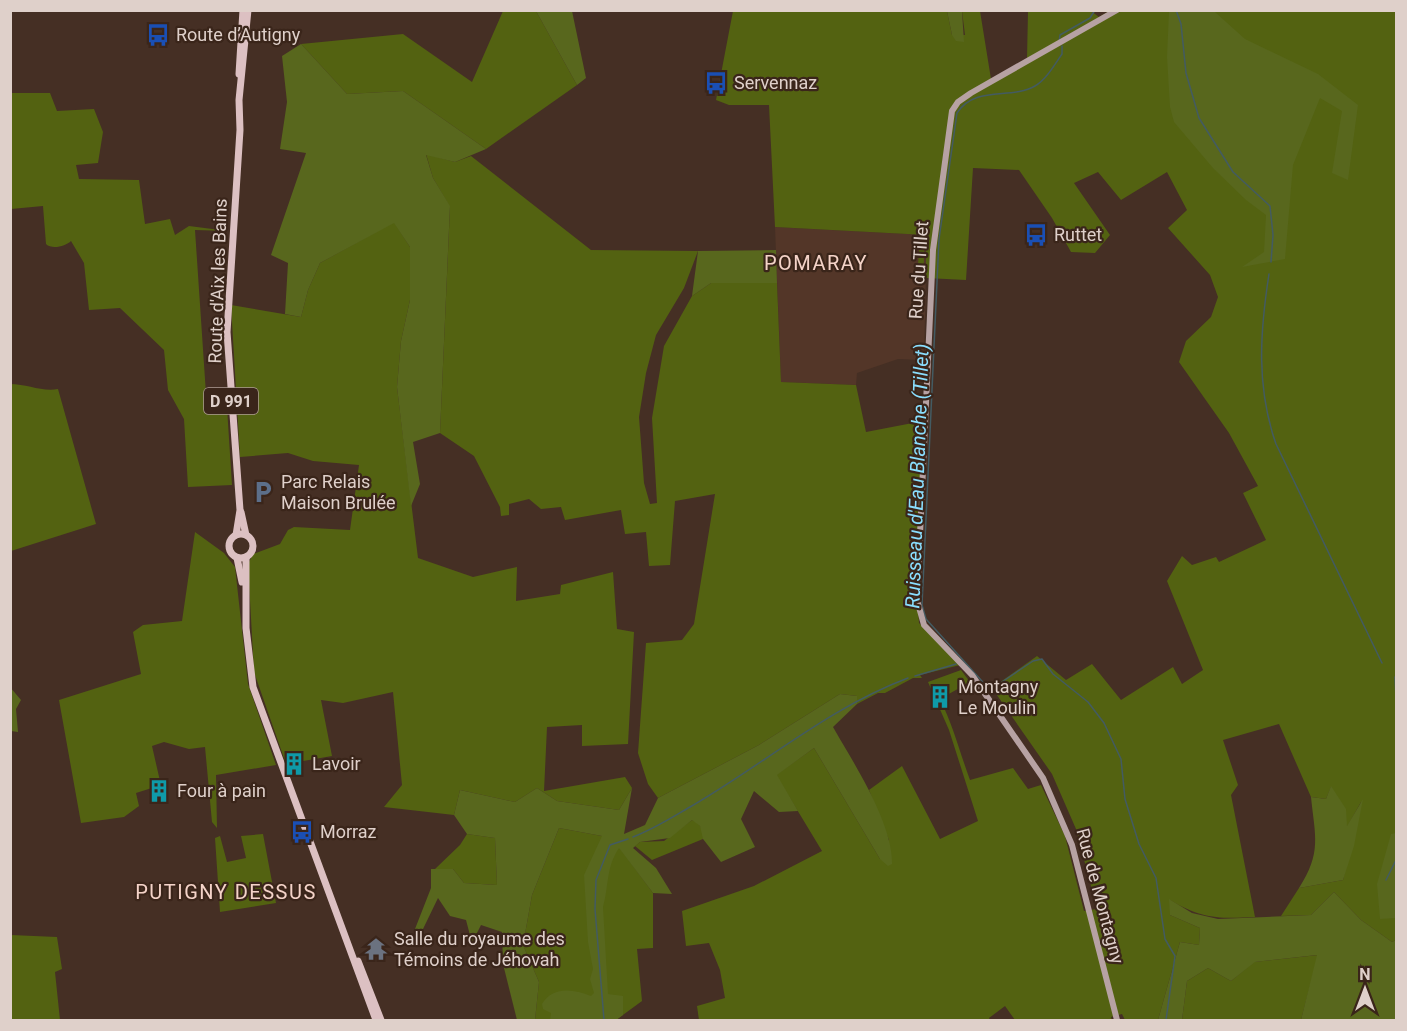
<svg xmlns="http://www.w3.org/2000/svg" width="1407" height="1031" font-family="Roboto,sans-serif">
  <rect width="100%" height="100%" fill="#452f24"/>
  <path fill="#533628" d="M775 227 927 235 924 360 898 359 857 373 856 385 781 382Z"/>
  <g fill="#536211">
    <path d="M1111 10 1396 11V940L1392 942 1361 920 1334 892 1311 915 1281 916 1299 888 1343 880 1361 802 1347 827 1331 787 1326 799 1311 797 1279 724 1223 740 1238 785 1231 795 1255 917C1219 919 1202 919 1170 900V915L1200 928 1199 945 1180 942 1158 1020H1125L1122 1014 1111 1017 1112 1020H1015L1005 1006 989 1018 990 1020H699L697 1006 725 998 720 970 709 943 686 946 682 911 754 886 822 851 776 775 814 748 880 859 889 840 869 790 902 766 940 839 978 821 949 730 928 682 961 670 970 682 940 699C953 725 960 753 970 780L1013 768 1028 789 1041 785 1065 836 1084 911 1097 909 1076 829 1052 774 992 688 1037 656 1066 680 1092 664 1121 700 1173 667 1182 684 1203 670 1167 581 1182 556 1192 565 1216 557 1219 562 1266 540 1243 493 1258 486 1229 433 1179 362 1186 341 1211 317 1218 297 1210 275 1168 228 1187 210 1167 172 1121 200 1098 172 1074 183 1110 235 1095 253 1071 252 1052 218 1019 170 973 168 966 280 926 278V235L775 227 769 105H729L716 100 733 11H947L952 35H965L962 11H980L991 79 1027 59 1028 11H1091L1099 17Z"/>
    <path d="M503 11H536L577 85 486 149 403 91 347 94 301 44 403 34 472 82Z"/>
    <path d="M11 93H50L57 111 94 109 103 132 98 163 76 165 79 179 139 180 145 224 170 219 175 235 189 226 228 231 195 230 206 394 226 392 232 485 188 487 184 419 168 390 164 350 120 308 89 310 84 263 71 241C66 246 52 250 46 244L43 206 11 209Z"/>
    <path d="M426 154 455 162 471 156 591 250 698 251 684 288 656 335 646 373 639 417 644 483 650 504 657 503 652 418 664 346 692 296 711 283H777L781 382 856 385 866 432 923 421 916 583 919 623 960 665 920 675 922 678H913L885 693H878L857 704V696L840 694 759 745 658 798 648 784 638 753 646 643 682 640 694 624 715 494 675 501 670 565 649 566 646 532 625 534 621 510 565 520 561 507 541 509 529 499 509 504V515L501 516 500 507 474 456 440 433 450 207 433 178Z"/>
    <path d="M394 222 410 247V300L401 341 397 387 418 558 473 577 517 567 516 601 560 594 561 585 613 572 617 629 634 632 628 744 582 746V725L547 727 544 791 625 777 632 788 619 810 557 801 537 788 515 802 460 790 454 815 384 807 402 785 393 692 343 703 321 700 332 756 286 764 254 672 248 564 253 554 280 544 288 530 294 527 350 530 359 465 313 461 288 453 240 457 231 305 301 317 308 290 320 263Z"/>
    <path d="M920 237 925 238 923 278H917Z"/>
    <path d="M10 384C27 384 42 392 58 389L96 524 11 551Z"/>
    <path d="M195 532 224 553 235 567 248 684 276 765 216 775 217 828 212 822 205 747 189 749 164 742 152 746 160 781 155 787 136 793 139 806 124 817 81 823 59 700 141 674 133 632 143 625 182 621Z"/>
    <path d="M692 820C700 822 704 831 703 839L652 860 635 846 640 842 664 841Z"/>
    <path d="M559 828 602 836 619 847 653 893V948L637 949 642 1001 616 1020H535L539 982 523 945 532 895Z"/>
    <path d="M263 834 276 903 220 912 215 838 220 836 227 862 246 858 241 836Z"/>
    <path d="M467 834 495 838 497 885 464 883 453 869H435L460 845Z"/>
    <path d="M11 935 57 937 62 969 55 972 60 1020H11Z"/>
    <path d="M1318 955 1301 1020H1182L1187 981 1208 968 1231 981 1254 962Z"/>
  </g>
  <g fill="#58671d">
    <path d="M536 11H572L586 78 577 85Z"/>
    <path d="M947 11H962L964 42 956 41 952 35Z"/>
    <path d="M1207 11 1215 12 1245 39 1318 74 1358 105 1348 180 1332 173 1342 111 1320 98 1293 165 1285 259 1242 267 1264 252 1266 215 1246 200 1213 168 1174 122 1170 107 1167 57 1169 11Z"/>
    <path d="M301 44 347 94 403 91 486 149 455 162 426 155 433 178 450 206 440 433 413 442 420 484 411 506 397 387 401 341 410 300V247L394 223 320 263 308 290 301 317 285 314 288 263 271 255 306 153 280 149 287 102 282 56Z"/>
    <path d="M776 250 777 283H711L692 296 698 251Z"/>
    <path d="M10 687 21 700 16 709 18 732 11 731Z"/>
    <path d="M840 694 857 696V704L833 727C853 762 893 823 892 864L888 866 880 859 814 748 777 775 798 811 779 812 754 791 741 819 755 847 721 862 703 839 700 826 692 820 670 838 640 842 633 848 656 868 672 894 653 893 619 848C606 867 609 886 603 907L608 994 623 996V1015L616 1020H550L551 1013 543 1009 542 1004C553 986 573 989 591 996L594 993 590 979 593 969 588 942 584 875 602 836 559 828 532 895 523 945 539 982 535 1020H517L503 964 502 932 481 925 472 943 466 920 450 916 438 898 423 929H415L431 888V869H453L464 883 497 885 495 838 467 834 454 815 460 790 515 802 537 788 557 801 619 810 632 788 624 834 645 825 658 798 759 745Z"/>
    <path d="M1331 786 1346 809 1347 826 1363 799 1354 846 1343 880 1299 888C1322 852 1315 837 1311 797L1326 799Z"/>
    <path d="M1396 833V918L1380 919 1377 884 1391 834Z"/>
    <path d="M1334 892 1361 920 1392 942 1396 940V1020H1301L1317 955 1255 962 1231 981 1208 968 1187 981 1182 1020H1158L1180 942 1199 945 1200 928 1170 915 1169 899 1192 913 1218 919 1311 915Z"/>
  </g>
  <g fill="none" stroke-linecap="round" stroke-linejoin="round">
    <g stroke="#435b62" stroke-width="1.5">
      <path d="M1176 10 1181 24 1186 73 1199 118 1233 172 1270 206 1273 235 1271 262"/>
      <path d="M1059 42 1060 35 1090 18 1095 10"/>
      <path d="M1062 46V54C1055 64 1046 80 1035 86 1011 100 975 85 957 113L939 239 922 605 926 619 990 690 1033 661 1042 659 1053 674 1088 702 1104 723 1121 759 1125 799 1139 844 1156 878 1165 939 1175 956 1166 1020"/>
      <path d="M1269 274C1260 332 1256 387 1276 444L1382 663"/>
      <path d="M915 676 956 664"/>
      <path d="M1395 677 1396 698"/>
      <path d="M633 837C654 829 671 818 690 807 763 765 828 708 908 678"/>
      <path d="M1386 880 1396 860"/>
      <path d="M604 1020 595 909 596 880 610 845 628 839"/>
    </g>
    <path stroke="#b7a2a3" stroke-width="6" d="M1117 10 971 93 958 102 952 111 933 250 917 600 924 625 972 675 1043 778 1072 845 1117 1020"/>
    <g stroke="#dcc0c2" stroke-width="7">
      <path d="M239 74 243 10"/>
      <path d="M241 512 246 535"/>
      <circle cx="241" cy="546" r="12"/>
      <path d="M236 535 240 510 227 332 240 130 239 100 248 10"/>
      <path d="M246 557V628L253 687 376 1020"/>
      <path d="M237 558 242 582"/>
      <path d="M358 961 381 1020"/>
    </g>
  </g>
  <defs>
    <g id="bus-bare" transform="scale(1.8)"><path d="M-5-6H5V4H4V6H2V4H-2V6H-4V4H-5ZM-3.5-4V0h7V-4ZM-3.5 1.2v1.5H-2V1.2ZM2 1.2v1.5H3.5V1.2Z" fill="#1a4fb4" stroke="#3a251a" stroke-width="2.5" paint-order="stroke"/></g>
    <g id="parking-bare" transform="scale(1.8)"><path d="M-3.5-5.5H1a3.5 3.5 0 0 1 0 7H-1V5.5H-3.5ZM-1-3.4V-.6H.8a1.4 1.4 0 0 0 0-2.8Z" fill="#5c6f8a" stroke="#3a251a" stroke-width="2.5" paint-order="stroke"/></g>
    <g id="building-bare" transform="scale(1.8)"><path d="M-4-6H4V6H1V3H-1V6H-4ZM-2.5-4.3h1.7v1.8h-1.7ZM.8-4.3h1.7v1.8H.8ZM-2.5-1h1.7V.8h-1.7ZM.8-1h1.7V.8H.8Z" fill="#0f9aa8" stroke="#3a251a" stroke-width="2.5" paint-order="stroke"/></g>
    <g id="temple-bare" transform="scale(1.8)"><path d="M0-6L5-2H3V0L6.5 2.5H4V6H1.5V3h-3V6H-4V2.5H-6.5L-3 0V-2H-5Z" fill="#6b7280" stroke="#3a251a" stroke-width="2.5" paint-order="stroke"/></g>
  </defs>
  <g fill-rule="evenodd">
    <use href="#bus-bare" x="158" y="35"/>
    <use href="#bus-bare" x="716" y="83"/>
    <use href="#bus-bare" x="1036" y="235"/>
    <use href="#parking-bare" x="263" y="492"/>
    <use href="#building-bare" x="940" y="697"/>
    <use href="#building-bare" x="294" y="764"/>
    <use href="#building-bare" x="159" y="791"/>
    <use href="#bus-bare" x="302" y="832"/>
    <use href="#temple-bare" x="376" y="949"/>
  </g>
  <g text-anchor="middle" stroke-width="4.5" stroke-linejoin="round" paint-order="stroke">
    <rect fill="#3a251a" stroke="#ae9d95" stroke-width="1.5" x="204" y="388" width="54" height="26" rx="4.5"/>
    <g font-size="16" font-weight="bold" fill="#dfd0ca">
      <text x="231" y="407">D 991</text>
    </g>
    <g font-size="18" fill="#dfd0ca" stroke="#3a251a" text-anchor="start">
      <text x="176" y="41">Route d’Autigny</text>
      <text x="734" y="89">Servennaz</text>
      <text x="1054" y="241">Ruttet</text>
      <text x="281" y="488">Parc Relais<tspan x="281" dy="21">Maison Brulée</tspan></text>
      <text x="958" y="693">Montagny<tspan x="958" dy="21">Le Moulin</tspan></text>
      <text x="312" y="770">Lavoir</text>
      <text x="177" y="797">Four à pain</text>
      <text x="320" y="838">Morraz</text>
      <text x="394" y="945">Salle du royaume des<tspan x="394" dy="21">Témoins de Jéhovah</tspan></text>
    </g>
    <g font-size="18" fill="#dfd0ca" stroke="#3a251a">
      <text transform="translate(919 270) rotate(-86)" y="6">Rue du Tillet</text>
      <text transform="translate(218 281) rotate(-88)" y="6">Route d'Aix les Bains</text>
      <text transform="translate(1100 896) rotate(75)" y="6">Rue de Montagny</text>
    </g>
    <g font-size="20" letter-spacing="1.5" fill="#f4d3c8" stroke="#3a251a">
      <text x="816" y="270">POMARAY</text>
      <text x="226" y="899">PUTIGNY DESSUS</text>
    </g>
    <g font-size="20" font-style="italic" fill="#8adefe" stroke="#3a251a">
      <text transform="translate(917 476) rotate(-88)" y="7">Ruisseau d'Eau Blanche (Tillet)</text>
    </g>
  </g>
  <rect width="1407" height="1031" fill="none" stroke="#dfd0ca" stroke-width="24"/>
  <g transform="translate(1365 989)" stroke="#3a251a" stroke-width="4.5" paint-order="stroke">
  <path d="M0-4.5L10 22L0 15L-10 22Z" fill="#dfd0ca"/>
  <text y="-9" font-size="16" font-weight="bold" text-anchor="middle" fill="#dfd0ca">N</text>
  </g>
</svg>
